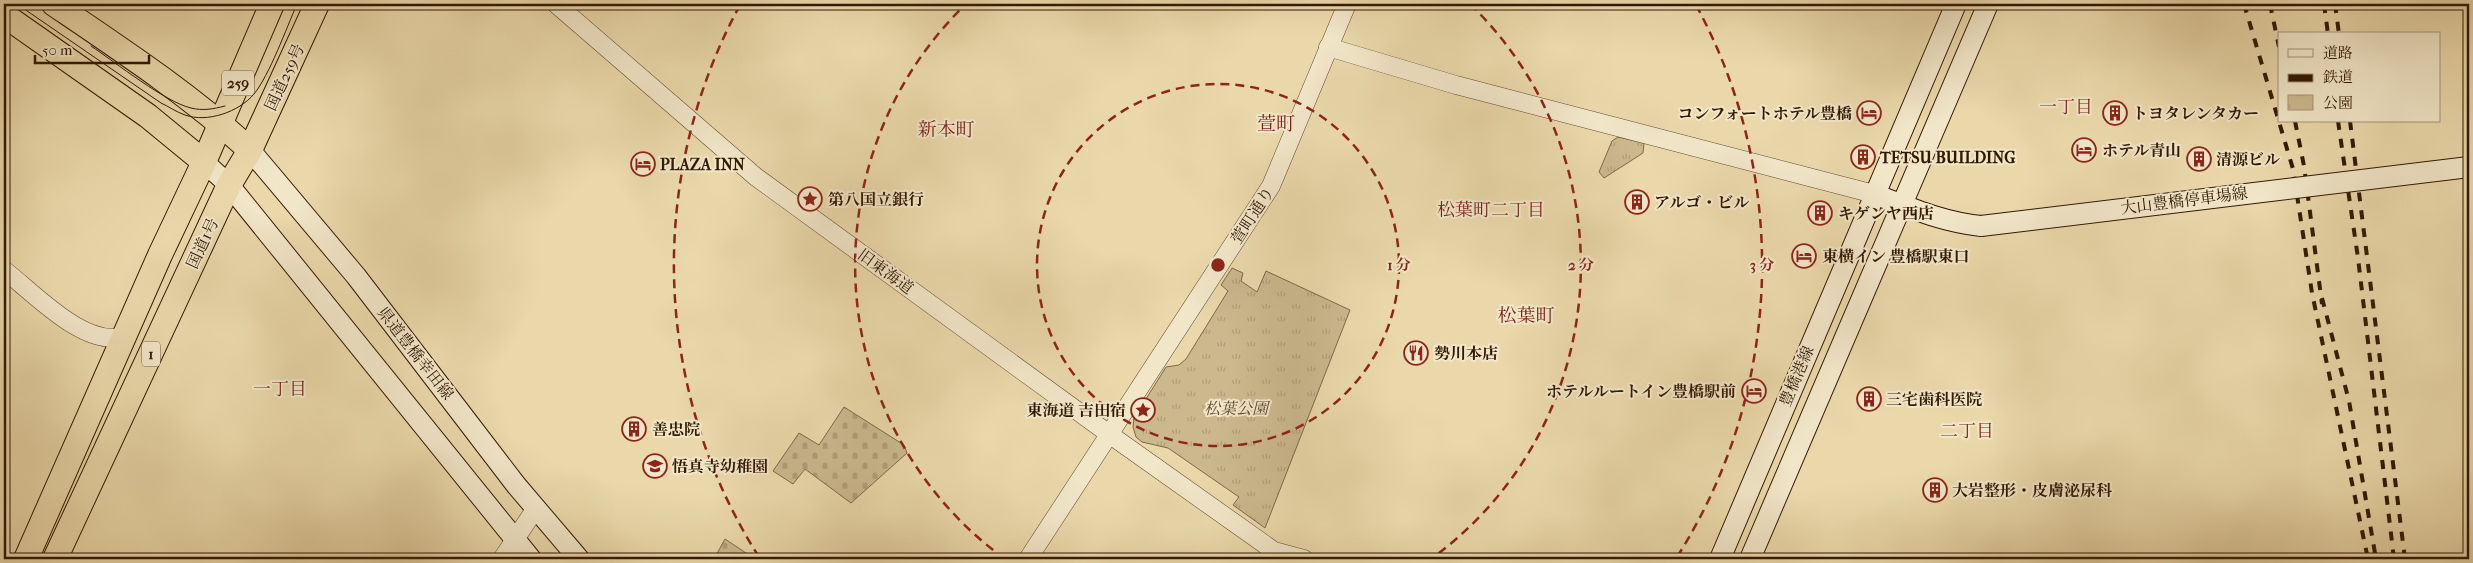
<svg xmlns="http://www.w3.org/2000/svg" width="2473" height="563" font-family="'IM FELL French Canon','Noto Serif JP',serif">
  <defs>
    <pattern id="cemetery-stones" width="16" height="16" patternUnits="userSpaceOnUse" patternTransform="scale(1.25)"><rect width="16" height="16" fill="#cbb88d"/><path d="M2 7V4a2 2 0 0 1 4 0v3zM10 15v-3a2 2 0 0 1 4 0v3z" fill="#af9e78"/></pattern>
    <pattern id="park-tufts" width="24" height="20" patternUnits="userSpaceOnUse" patternTransform="scale(1.25)"><rect width="24" height="20" fill="#cbb88d"/><path d="M3 7l-1-3M5 7V3M7 7l1-3M15 17l-1-3M17 17v-4M19 17l1-3" fill="none" stroke="#af9e78"/></pattern>
  </defs>
  <rect width="100%" height="100%" fill="#ead8aa"/>
  <filter id="stains"><feTurbulence type="fractalNoise" baseFrequency=".004" numOctaves="4"/><feColorMatrix values="0 0 0 0 .2 0 0 0 0 .09 0 0 0 0 .02 0 0 0 .5 -.17"/></filter>
  <radialGradient id="worn" r=".72"><stop offset=".6" stop-color="#630" stop-opacity="0"/><stop offset="1" stop-color="#630" stop-opacity=".3"/></radialGradient>
  <g fill="url(#cemetery-stones)" stroke="#7e6848">
    <path d="M844 407 904 445 907 453 851 503 805 469 793 484 773 471 799 433 819 445Z"/>
    <path d="M725 539 755 559H714Z"/>
  </g>
  <g fill="url(#park-tufts)" stroke="#7e6848">
    <path d="M1618 137 1644 143 1643 153 1604 178 1599 172 1612 141Z"/>
    <path d="M1232 268 1243 273 1241 281 1257 292 1266 271 1350 310 1265 528 1233 505 1239 497 1168 448 1142 442 1136 437 1133 427 1134 418 1166 367 1179 365 1186 359 1228 291 1221 285Z"/>
  </g>
  <g fill="none" stroke-linecap="round" stroke-linejoin="round">
    <g stroke="#60492c" stroke-width="19">
      <g id="tertiary">
        <path d="M556 4 756 177 1109 434 1274 551 1304 559"/>
        <path d="M1328 47 1456 85 1874 194"/>
        <path d="M4 270C33 292 85 349 124 336"/>
        <path d="M502 559 536 508"/>
        <path d="M1028 559 1271 186 1347 4"/>
      </g>
    </g>
    <g stroke="#321902" stroke-width="22">
      <g id="secondary">
        <path d="M250 150 356 276 516 485 579 559"/>
        <path d="M204 162 229 185 531 559"/>
        <path d="M1874 194C1911 208 1942 222 1981 226"/>
        <path d="M1720 559 1956 4"/>
        <path d="M1750 559 1988 4"/>
      </g>
    </g>
    <g stroke="#321902" stroke-width="26">
      <g id="trunk">
        <path d="M54 4C122 50 190 95 250 150"/>
        <path d="M4 15 148 116 204 162"/>
        <path d="M26 559 160 255 204 162 272 4"/>
        <path d="M55 559 229 185 250 150 317 4"/>
      </g>
    </g>
    <use href="#tertiary" stroke="#f1e6c8" stroke-width="18"/>
    <use href="#secondary" stroke="#f1e6c8" stroke-width="20"/>
    <use href="#trunk" stroke="#ead8aa" stroke-width="24"/>
    <g stroke="#321902" stroke-width="1">
      <path d="M17 4 161 103C168 106 176 112 185 115 207 123 239 112 254 94 269 76 287 27 297 4"/>
      <path d="M91 46C115 62 165 102 191 108 203 111 213 109 225 106"/>
    </g>
    <g stroke="#321902" stroke-width="4" stroke-dasharray="9 9" stroke-linecap="butt">
      <path d="M2244 4 2293 169 2312 293 2368 559"/>
      <path d="M2270 4 2279 47"/>
      <path d="M2324 4 2328 34"/>
      <path d="M2335 4 2339 34"/>
      <path d="M2295 121 2304 166 2322 304"/>
      <path d="M2338 121 2358 258 2394 559"/>
      <path d="M2350 121 2405 559"/>
      <path d="M2322 298 2349 401 2376 559"/>
    </g>
    <g stroke="#321902" stroke-width="22" stroke-linecap="butt">
      <path id="secondary-bridge" d="M1981 226 2469 167"/>
    </g>
    <use href="#secondary-bridge" stroke="#f1e6c8" stroke-width="20"/>
  </g>
  <g fill="none" stroke="#8f2418" stroke-width="2.5" stroke-dasharray="9 6">
    <circle cx="1218" cy="265" r="181"/>
    <path d="M1005 559A363 363 0 0 1 966 4M1470 4A363 363 0 0 1 1431 559"/>
    <path d="M759 557A544 544 0 0 1 740 5M1696 5A544 544 0 0 1 1677 557"/>
  </g>
  <defs>
    <g id="hotel-ring" transform="scale(1.25)"><circle r="9.5" fill="#f1e6c8" stroke="#8f2418" stroke-width="1.5"/><path d="M-6-4.5h1.5V1H6V5H4.5V3h-9V5H-6ZM-4 0a1.8 1.8 0 1 1 3.6 0ZM.5 0V-2.5h3Q6-2.5 6 0Z" fill="#8f2418"/></g>
    <g id="building-ring" transform="scale(1.25)"><circle r="9.5" fill="#f1e6c8" stroke="#8f2418" stroke-width="1.5"/><path d="M-4-6H4V6H1V3H-1V6H-4ZM-2.5-4.3h1.7v1.8h-1.7ZM.8-4.3h1.7v1.8H.8ZM-2.5-1h1.7V.8h-1.7ZM.8-1h1.7V.8H.8Z" fill="#8f2418"/></g>
    <g id="sight-ring" transform="scale(1.25)"><circle r="9.5" fill="#f1e6c8" stroke="#8f2418" stroke-width="1.5"/><path d="M0-6L1.8-2.2L6-1.7L2.9 1.2L3.7 5.4L0 3.3L-3.7 5.4L-2.9 1.2L-6-1.7L-1.8-2.2Z" fill="#8f2418"/></g>
    <g id="restaurant-ring" transform="scale(1.25)"><circle r="9.5" fill="#f1e6c8" stroke="#8f2418" stroke-width="1.5"/><path d="M-5-6h1v4h1v-4h1v4h1v-4h1v5L-1.5 .5V6h-2V.5L-5-1ZM5-6V6H3V1.5H1.5Q1.5-4 5-6Z" fill="#8f2418"/></g>
    <g id="school-ring" transform="scale(1.25)"><circle r="9.5" fill="#f1e6c8" stroke="#8f2418" stroke-width="1.5"/><path d="M0-5L7-2L0 1L-7-2ZM-4 1L0 2.5L4 1V4Q0 6-4 4Z" fill="#8f2418"/></g>
  </defs>
  <g fill-rule="evenodd">
    <use href="#hotel-ring" x="1869" y="113"/>
    <use href="#building-ring" x="2115" y="113"/>
    <use href="#hotel-ring" x="2084" y="150"/>
    <use href="#building-ring" x="1863" y="157"/>
    <use href="#building-ring" x="2199" y="159"/>
    <use href="#hotel-ring" x="643" y="164"/>
    <use href="#sight-ring" x="810" y="199"/>
    <use href="#building-ring" x="1637" y="202"/>
    <use href="#building-ring" x="1820" y="213"/>
    <use href="#hotel-ring" x="1804" y="256"/>
    <use href="#restaurant-ring" x="1416" y="353"/>
    <use href="#hotel-ring" x="1754" y="391"/>
    <use href="#building-ring" x="1869" y="399"/>
    <use href="#sight-ring" x="1143" y="410"/>
    <use href="#building-ring" x="634" y="429"/>
    <use href="#school-ring" x="655" y="466"/>
    <use href="#building-ring" x="1935" y="490"/>
  </g>
  <g text-anchor="middle" stroke-width="4" stroke-linejoin="round" paint-order="stroke">
    <g fill="#f1e6c8" stroke="#6b563d" stroke-width="1">
      <rect x="222" y="70.5" width="32" height="25" rx="4"/>
      <rect x="142" y="341.5" width="18" height="25" rx="4"/>
    </g>
    <g font-size="15" font-weight="bold" fill="#321902">
      <text x="238" y="88">259</text>
      <text x="151" y="359">1</text>
    </g>
    <g font-size="16" fill="#321902" stroke="#f1e6c8">
      <text transform="translate(284 77) rotate(-65)" y="6">国道259号</text>
      <text transform="translate(2184 200) rotate(-7)" y="6">大山豊橋停車場線</text>
      <text transform="translate(1252 215) rotate(-57)" y="6">萱町通り</text>
      <text transform="translate(202 243) rotate(-65)" y="6">国道1号</text>
      <text transform="translate(886 271) rotate(36)" y="6">旧東海道</text>
      <text transform="translate(416 353) rotate(52)" y="6">県道豊橋幸田線</text>
      <text transform="translate(1796 376) rotate(-67)" y="6">豊橋港線</text>
    </g>
    <g font-size="16" font-weight="bold" fill="#321902" stroke="#f1e6c8" text-anchor="start">
      <text x="1852" y="119" text-anchor="end">コンフォートホテル豊橋</text>
      <text x="2132" y="119">トヨタレンタカー</text>
      <text x="2102" y="156">ホテル青山</text>
      <text x="1880" y="163">TETSU BUILDING</text>
      <text x="2216" y="165">清源ビル</text>
      <text x="660" y="170">PLAZA INN</text>
      <text x="828" y="205">第八国立銀行</text>
      <text x="1654" y="208">アルゴ・ビル</text>
      <text x="1838" y="219">キゲンヤ西店</text>
      <text x="1822" y="262">東横イン 豊橋駅東口</text>
      <text x="1434" y="359">勢川本店</text>
      <text x="1736" y="397" text-anchor="end">ホテルルートイン豊橋駅前</text>
      <text x="1886" y="405">三宅歯科医院</text>
      <text x="1126" y="416" text-anchor="end">東海道 吉田宿</text>
      <text x="652" y="435">善忠院</text>
      <text x="672" y="472">悟真寺幼稚園</text>
      <text x="1952" y="496">大岩整形・皮膚泌尿科</text>
    </g>
    <g font-size="16" font-style="italic" fill="#60492c" stroke="#f1e6c8">
      <text x="1236" y="414">松葉公園</text>
    </g>
    <g font-size="18" fill="#7a1f14" stroke="#f1e6c8">
      <text x="2066" y="113">一丁目</text>
      <text x="1491" y="216">松葉町二丁目</text>
      <text x="280" y="395">一丁目</text>
      <text x="1967" y="437">二丁目</text>
    </g>
    <g font-size="19" fill="#7a1f14" stroke="#f1e6c8">
      <text x="1276" y="130">萱町</text>
      <text x="946" y="136">新本町</text>
      <text x="1526" y="322">松葉町</text>
    </g>
  </g>
  <circle cx="1218" cy="265" r="8" fill="#8f2418" stroke="#f1e6c8" stroke-width="2.5"/>
  <g font-size="15" text-anchor="middle" font-weight="bold" fill="#8f2418" stroke="#f1e6c8" stroke-width="4" stroke-linejoin="round" paint-order="stroke">
    <text x="1399" y="270">1 分</text>
    <text x="1581" y="270">2 分</text>
    <text x="1762" y="270">3 分</text>
  </g>
  <rect width="2473" height="563" fill="none" stroke="#ead8aa" stroke-width="20"/>
  <rect x="5" y="5" width="2463" height="553" fill="none" stroke="#321902" stroke-width="2.5"/>
  <rect x="10" y="10" width="2453" height="543" fill="none" stroke="#321902"/>
  <rect x="2278" y="32" width="162" height="90" fill="#f1e6c8" stroke="#a59479"/>
  <rect x="2288" y="49" width="25" height="8" fill="#f1e6c8" stroke="#a59479"/>
  <text x="2323" y="58" font-size="15" fill="#321902">道路</text>
  <rect x="2288" y="74" width="25" height="8" fill="#321902" stroke="#a59479"/>
  <text x="2323" y="82" font-size="15" fill="#321902">鉄道</text>
  <rect x="2288" y="95" width="25" height="15" fill="url(#park-tufts)" stroke="#a59479"/>
  <text x="2323" y="108" font-size="15" fill="#321902">公園</text>
  <path d="M35 55v8h114v-8" fill="none" stroke="#321902" stroke-width="2.5"/>
  <text x="42" y="55" font-size="15" fill="#321902" stroke="#f1e6c8" stroke-width="4" paint-order="stroke">50 m</text>
  <rect width="100%" height="100%" filter="url(#stains)"/>
  <rect width="100%" height="100%" fill="url(#worn)"/>
</svg>
